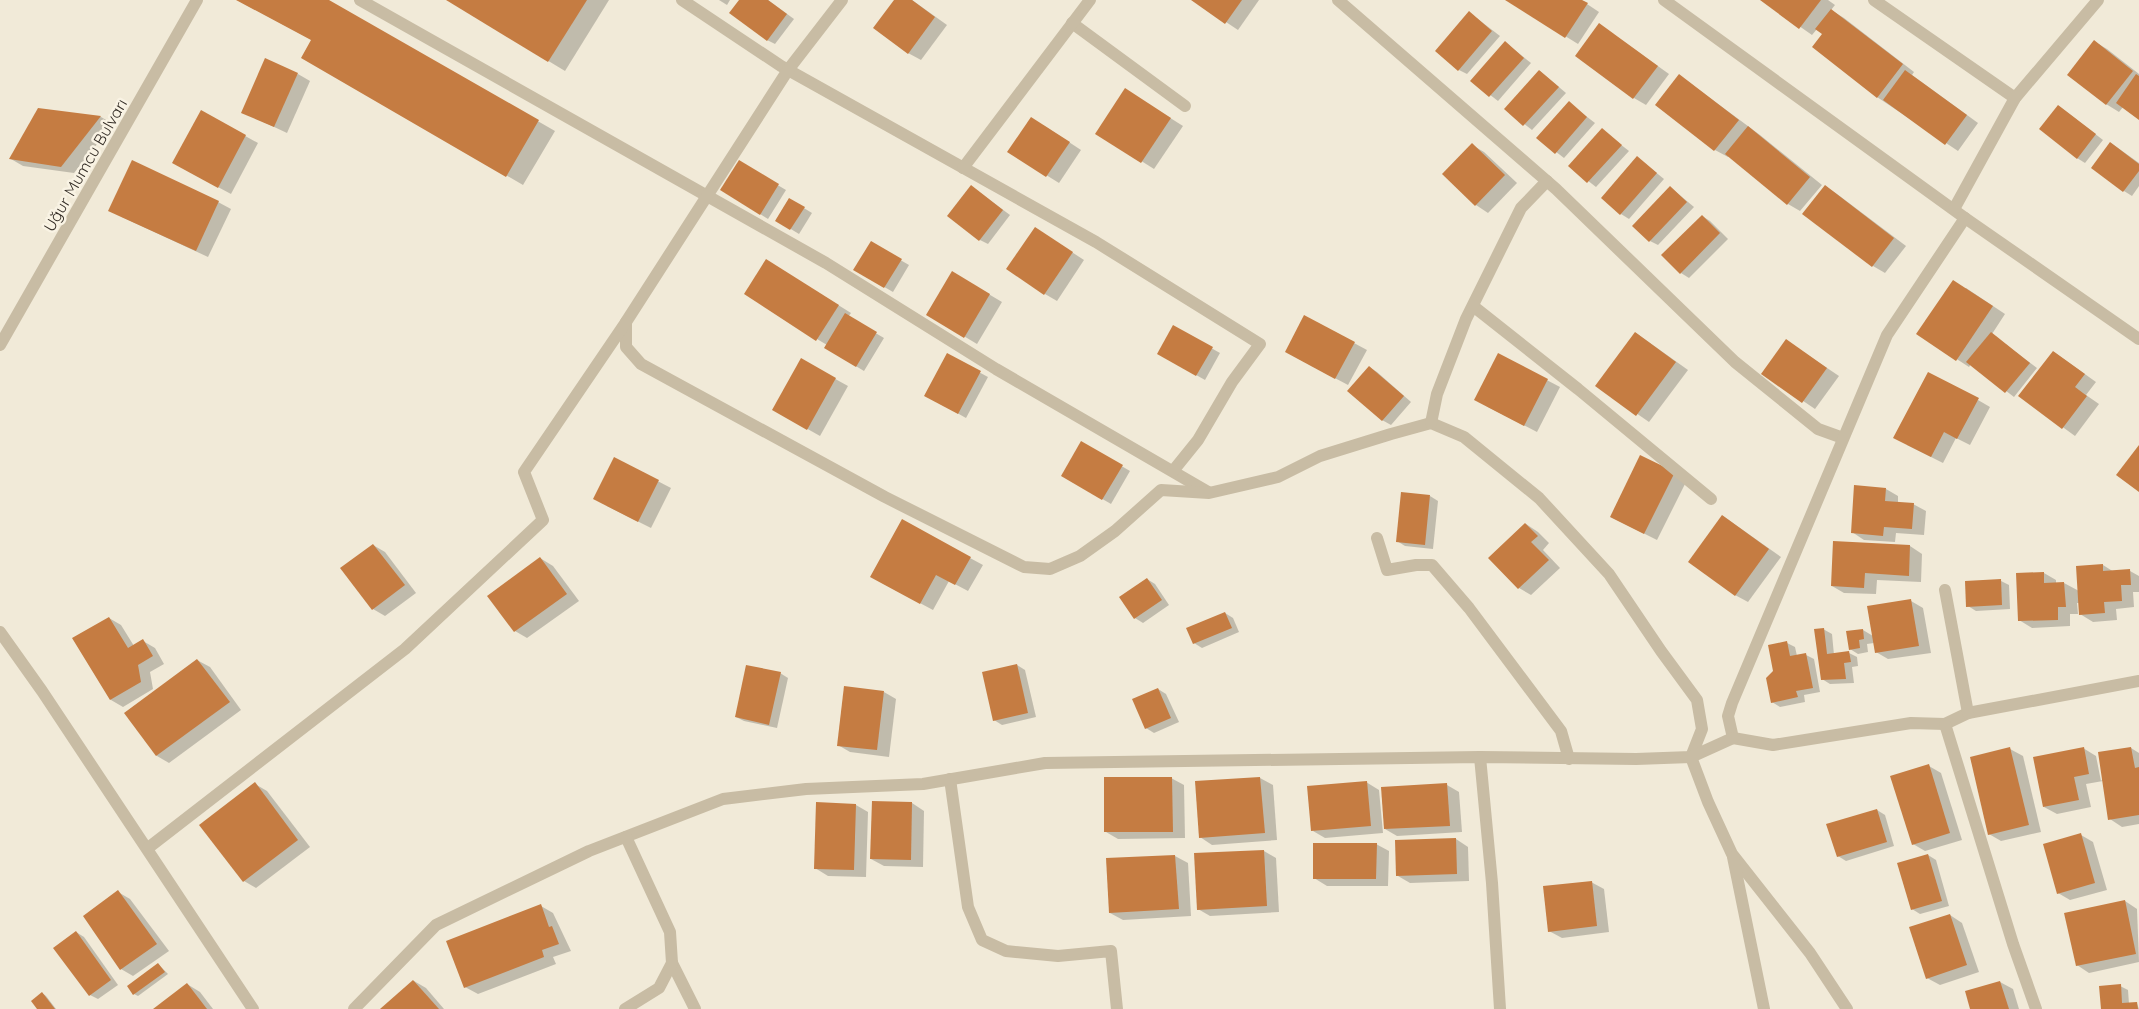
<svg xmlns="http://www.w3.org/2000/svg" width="2139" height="1009" font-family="Quicksand,sans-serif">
  <rect width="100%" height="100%" fill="#f1ead8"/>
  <g fill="#0003">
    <path d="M237 0H326L555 131 523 185 302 57 312 40Z"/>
    <path d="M448 0H609L565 71Z"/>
    <path d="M719 0H730L727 5Z"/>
    <path d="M741 0H768L794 19 775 44 767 40Z"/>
    <path d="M895 0H912L947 25 921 60 908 53Z"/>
    <path d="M1193 0H1259L1238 30Z"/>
    <path d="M1507 0H1581L1599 12 1578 44Z"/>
    <path d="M1762 0H1828L1835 5 1831 10 1844 18 1914 72 1912 75 1978 123 1958 151 1877 97 1823 34 1817 29 1812 35Z"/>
    <path d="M1470 13 1500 36 1467 74 1459 70Z"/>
    <path d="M1599 24 1669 74 1646 105 1634 98Z"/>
    <path d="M2095 42 2107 49 2139 74V118L2123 107 2119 112 2106 104Z"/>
    <path d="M1506 43 1531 63 1498 101 1472 81Z"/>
    <path d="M1540 71 1566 93 1532 130 1505 109Z"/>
    <path d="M298 74 310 81 287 133 242 112Z"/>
    <path d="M1679 75 1760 135 1822 185 1800 211 1788 204 1729 155 1728 157 1715 150 1656 105Z"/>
    <path d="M1137 97 1183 126 1154 169 1097 133Z"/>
    <path d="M1569 103 1595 123 1564 158 1538 138Z"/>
    <path d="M2059 106 2103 140 2085 163 2077 158Z"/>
    <path d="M39 109 101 117 113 124 74 173 23 166 11 159Z"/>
    <path d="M202 112 258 143 231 194 186 170Z"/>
    <path d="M1043 125 1081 150 1059 183 1009 152Z"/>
    <path d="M1602 130 1629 151 1596 187 1569 166Z"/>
    <path d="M2111 143 2139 163V186L2132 196 2124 191Z"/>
    <path d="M1472 145 1484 152 1517 183 1488 213 1476 205 1444 174Z"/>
    <path d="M1638 158 1664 179 1629 219 1621 214Z"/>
    <path d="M739 162 786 190 768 219 722 190Z"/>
    <path d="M971 186 1010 215 988 244 980 240Z"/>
    <path d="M1825 186 1837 194 1906 246 1885 273 1873 266Z"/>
    <path d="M1670 187 1694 207 1658 245 1650 241Z"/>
    <path d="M789 199 812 213 799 234 776 220Z"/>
    <path d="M218 202 231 209 208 257 122 217Z"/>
    <path d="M1702 216 1710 221 1728 239 1689 278 1681 273Z"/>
    <path d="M1047 236 1084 260 1057 301 1045 294Z"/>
    <path d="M871 243 909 265 893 292 855 270Z"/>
    <path d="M779 268 851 313 848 317 884 338 864 371 826 348 827 345 817 339Z"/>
    <path d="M953 273 1002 302 977 344 927 314Z"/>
    <path d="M1966 288 2005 314 1992 334 2037 368 2014 397 1971 364 1969 367 1918 334Z"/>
    <path d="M1174 327 1220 353 1205 380 1159 354Z"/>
    <path d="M1636 333 1688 370 1649 422 1597 386Z"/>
    <path d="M1787 341 1839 376 1815 409 1763 374Z"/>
    <path d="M1354 343 1367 350 1348 385 1299 359Z"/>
    <path d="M2054 352 2096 382 2086 395 2099 404 2075 436 2020 396Z"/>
    <path d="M947 355 988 377 966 418 925 395Z"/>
    <path d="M1499 355 1560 387 1537 432 1488 407Z"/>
    <path d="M801 360 848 386 820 436 774 410Z"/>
    <path d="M1369 367 1377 372 1411 402 1391 425 1382 420Z"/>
    <path d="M1978 400 1990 407 1970 445 1956 438 1943 463 1907 445Z"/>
    <path d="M1082 443 1130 471 1111 504 1063 476Z"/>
    <path d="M1641 457 1687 480 1657 540 1611 517Z"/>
    <path d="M615 459 671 488 651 528 607 506Z"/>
    <path d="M1886 489 1898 496V503L1913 504 1926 511 1924 535 1896 533 1895 542 1864 540 1852 532Z"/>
    <path d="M1430 496 1438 501 1433 549 1405 546 1397 541Z"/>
    <path d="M1723 516 1781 557 1748 602 1735 595Z"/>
    <path d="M1526 524 1538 532 1549 543 1543 550 1560 568 1531 595 1519 588 1490 558Z"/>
    <path d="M1834 542 1910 546 1922 554 1921 582 1877 580 1876 594 1844 593 1832 586Z"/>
    <path d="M373 545 385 552 416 593 385 616 373 609Z"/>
    <path d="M540 558 553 566 579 601 527 638 515 631Z"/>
    <path d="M970 558 983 565 968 591 949 581 933 610 884 584Z"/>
    <path d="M2103 565 2114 572 2130 571 2139 576V592H2133L2134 607 2116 609 2117 620 2093 622 2080 614V603H2077L2078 614H2070V626L2032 628 2019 620 2044 573 2056 580V583H2064L2079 591Z"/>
    <path d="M1147 579 1155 584 1169 605 1143 623 1135 618Z"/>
    <path d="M2001 581 2009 585 2010 609 1976 611 1968 606Z"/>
    <path d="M1911 601 1923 608 1931 653 1888 659 1876 652 1874 643 1867 644 1868 652 1858 654 1850 649 1863 630 1873 636Z"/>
    <path d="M1225 613 1233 618 1239 632 1202 648 1194 643Z"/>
    <path d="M109 618 121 625 134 646 143 641 155 648 164 664 150 672 153 689 123 707 111 700Z"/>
    <path d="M1823 629 1832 634 1834 655 1849 653 1857 657 1858 666 1852 667 1854 683 1830 684 1822 679Z"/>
    <path d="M1787 643 1795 647 1797 656 1806 655 1814 659 1820 692 1804 695 1805 702 1780 707 1772 702 1774 672Z"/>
    <path d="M197 660 210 667 241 710 169 763 157 756 125 713Z"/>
    <path d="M1017 665 1025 670 1036 717 1002 725 994 720Z"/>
    <path d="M780 673 788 678 777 728 744 721 736 717Z"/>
    <path d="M1158 689 1166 694 1179 722 1154 733 1146 728Z"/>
    <path d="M884 692 896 699 889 757 850 752 838 745Z"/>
    <path d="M2083 748 2096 756 2101 781 2131 748 2139 753V824L2122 827 2110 819 2103 781 2086 784 2091 807 2057 814 2044 807Z"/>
    <path d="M2010 749 2023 756 2041 832 2001 841 1989 834Z"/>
    <path d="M1929 766 1941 773 1962 840 1925 851 1913 844Z"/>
    <path d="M1171 778 1184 785 1185 838 1118 839 1106 832Z"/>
    <path d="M1260 778 1273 785 1277 840 1212 845 1200 837 1196 783Z"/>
    <path d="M1366 782 1379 790 1383 833 1325 838 1313 831Z"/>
    <path d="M255 784 267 791 310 847 256 888 244 881Z"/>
    <path d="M1447 785 1459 792 1462 832 1397 836 1385 829Z"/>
    <path d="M873 802 912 803 924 811 923 867 884 866 871 859Z"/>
    <path d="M856 805 868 812 866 877 828 876 815 868Z"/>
    <path d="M1877 810 1885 815 1894 846 1846 861 1838 856Z"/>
    <path d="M2081 835 2093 842 2107 890 2070 900 2058 893Z"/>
    <path d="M1456 839 1468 847 1469 881 1410 883 1398 876Z"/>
    <path d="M1376 844 1389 851 1388 886H1327L1314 878Z"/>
    <path d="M1264 851 1276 858 1279 912 1210 916 1198 909Z"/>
    <path d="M1928 855 1936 860 1949 906 1920 914 1912 909Z"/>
    <path d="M1175 856 1188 863 1191 916 1123 920 1110 913 1107 860Z"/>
    <path d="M1591 882 1604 889 1609 932 1562 938 1549 931Z"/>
    <path d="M118 892 130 899 169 951 133 976 121 969Z"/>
    <path d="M2125 901 2137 909 2139 962 2089 973 2077 965Z"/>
    <path d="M541 906 553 913 571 951 553 957 556 964 478 994 465 987Z"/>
    <path d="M1950 915 1962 923 1979 972 1940 985 1927 978Z"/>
    <path d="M76 932 84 937 118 985 98 999 90 995Z"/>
    <path d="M158 964 168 974 138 996 134 994Z"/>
    <path d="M414 981 426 988 444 1009H382Z"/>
    <path d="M2000 982 2013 989 2019 1009H1971Z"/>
    <path d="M187 984 200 992 213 1009H155Z"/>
    <path d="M2120 986 2128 990 2129 1004H2137L2139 1009H2102Z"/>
    <path d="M42 993 46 996 56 1009H39Z"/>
  </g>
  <g fill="#c57c42">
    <path d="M236 0H329L539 120 506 177 301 58 311 40Z"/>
    <path d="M446 0H587L548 62Z"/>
    <path d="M739 0H768L787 14 767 41 729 13Z"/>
    <path d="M894 0H912L935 17 908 54 873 28Z"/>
    <path d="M1191 0H1242L1225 24Z"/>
    <path d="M1505 0H1582L1588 3 1565 38Z"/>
    <path d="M1760 0H1821L1799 29Z"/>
    <path d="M1831 9 1903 64 1877 98 1812 47 1822 34 1815 29Z"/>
    <path d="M1469 11 1492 31 1458 71 1435 51Z"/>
    <path d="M1599 23 1658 66 1633 99 1575 56Z"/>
    <path d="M2094 40 2133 71 2106 105 2067 75Z"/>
    <path d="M1505 41 1524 58 1489 97 1470 81Z"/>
    <path d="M265 58 298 73 274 127 241 113Z"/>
    <path d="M1539 70 1559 87 1523 126 1504 109Z"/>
    <path d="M1905 70 1967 115 1945 145 1883 100Z"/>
    <path d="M1679 74 1739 120 1714 151 1655 105Z"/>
    <path d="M2136 74 2139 76V120L2116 103Z"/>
    <path d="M1125 88 1171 118 1141 163 1095 134Z"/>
    <path d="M1569 101 1587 117 1555 154 1536 138Z"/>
    <path d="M2058 105 2096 134 2077 159 2039 129Z"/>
    <path d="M38 108 101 116 61 167 9 159Z"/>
    <path d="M201 110 246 135 218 188 172 163Z"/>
    <path d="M1031 117 1070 142 1046 177 1007 152Z"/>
    <path d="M1748 126 1810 177 1787 205 1725 154Z"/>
    <path d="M1602 128 1622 145 1587 183 1568 166Z"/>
    <path d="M2110 142 2139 164V171L2123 192 2091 168Z"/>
    <path d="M1472 143 1505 175 1475 206 1442 174Z"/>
    <path d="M1637 156 1657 173 1620 215 1601 198Z"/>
    <path d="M132 160 219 201 196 251 108 211Z"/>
    <path d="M739 160 779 184 760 215 720 190Z"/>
    <path d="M971 185 1003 210 979 241 947 216Z"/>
    <path d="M1825 185 1894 238 1872 267 1802 214Z"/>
    <path d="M1670 186 1687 202 1649 242 1632 226Z"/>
    <path d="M789 198 805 207 790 230 775 221Z"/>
    <path d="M1702 215 1720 233 1680 274 1661 255Z"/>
    <path d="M1035 227 1073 252 1044 295 1006 269Z"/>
    <path d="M871 241 902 259 884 288 853 270Z"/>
    <path d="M766 259 839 305 816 341 744 294Z"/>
    <path d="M952 271 990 294 964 338 926 315Z"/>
    <path d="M1953 280 1993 306 1956 361 1916 334Z"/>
    <path d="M845 313 877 332 856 367 824 348Z"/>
    <path d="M1304 315 1355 342 1335 379 1285 352Z"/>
    <path d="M1173 325 1213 347 1196 376 1157 354Z"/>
    <path d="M1635 332 1676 362 1636 416 1595 386Z"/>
    <path d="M1991 332 2030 363 2005 393 1966 362Z"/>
    <path d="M1786 339 1827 368 1802 403 1761 374Z"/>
    <path d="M2053 351 2085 374 2075 387 2087 396 2062 429 2018 396Z"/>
    <path d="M947 353 981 371 958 414 924 396Z"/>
    <path d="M1498 353 1548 379 1524 426 1474 400Z"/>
    <path d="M801 358 836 378 807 430 772 410Z"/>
    <path d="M1369 366 1404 396 1382 421 1347 391Z"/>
    <path d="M1928 372 1979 398 1957 439 1944 432 1931 457 1893 438Z"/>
    <path d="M1081 441 1123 465 1102 500 1061 476Z"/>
    <path d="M2139 445V492L2116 475Z"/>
    <path d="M1640 455 1675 472 1644 534 1610 517Z"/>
    <path d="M614 457 659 480 638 522 593 499Z"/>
    <path d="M1854 485 1886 488 1885 501 1914 503 1912 529 1884 527 1883 536 1851 533Z"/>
    <path d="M1401 492 1430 495 1425 545 1396 542Z"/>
    <path d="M1722 515 1769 549 1735 596 1688 562Z"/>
    <path d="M902 519 971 557 955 585 936 575 920 604 870 577Z"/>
    <path d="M1525 523 1538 536 1531 542 1549 560 1518 589 1488 558Z"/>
    <path d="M1833 541 1910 545 1909 576 1865 573 1864 588 1831 586Z"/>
    <path d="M373 544 405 585 372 610 340 568Z"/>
    <path d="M540 557 567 594 514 632 487 596Z"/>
    <path d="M2103 564V571L2130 569 2131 585H2121L2122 601 2104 602 2105 613 2079 615 2076 566Z"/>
    <path d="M2044 572V583L2064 582 2066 607H2058V620L2018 621 2016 573Z"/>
    <path d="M1147 578 1162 600 1134 619 1119 597Z"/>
    <path d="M2001 579 2002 605 1966 607 1965 581Z"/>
    <path d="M1911 599 1919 646 1875 653 1867 606Z"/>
    <path d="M1225 612 1232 628 1193 644 1186 628Z"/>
    <path d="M109 617 128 648 143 639 153 656 138 665 141 682 110 700 72 638Z"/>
    <path d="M1824 628 1827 654 1849 651 1851 662 1844 663 1846 679 1821 680 1814 629Z"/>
    <path d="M1863 629 1864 639 1859 640 1860 648 1849 650 1846 631Z"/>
    <path d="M1787 641 1790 656 1806 653 1813 688 1796 691 1798 697 1771 703 1766 678 1773 671 1768 645Z"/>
    <path d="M197 659 230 702 156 756 124 713Z"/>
    <path d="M1017 664 1028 713 993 721 982 672Z"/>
    <path d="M746 665 781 672 769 725 735 717Z"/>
    <path d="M844 686 884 691 877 750 837 746Z"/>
    <path d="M1158 688 1171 718 1145 729 1132 699Z"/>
    <path d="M2010 747 2029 825 1988 835 1970 757Z"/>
    <path d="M2084 747 2089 774 2074 777 2079 800 2043 807 2033 757Z"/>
    <path d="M2131 747 2135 768 2139 767V815L2108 820 2098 752Z"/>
    <path d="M1929 764 1950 833 1912 845 1890 776Z"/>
    <path d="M1104 777H1172L1173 832H1104Z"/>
    <path d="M1260 777 1265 833 1199 838 1195 781Z"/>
    <path d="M1367 781 1371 826 1311 831 1307 786Z"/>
    <path d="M255 782 298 840 243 882 199 825Z"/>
    <path d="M1447 783 1450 826 1384 829 1381 787Z"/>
    <path d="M872 801 912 802 911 860 870 859Z"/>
    <path d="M816 802 856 804 854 870 814 869Z"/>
    <path d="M1877 809 1887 842 1837 857 1826 824Z"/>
    <path d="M2081 833 2095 883 2057 894 2043 844Z"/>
    <path d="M1456 838 1457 874 1396 876 1395 840Z"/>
    <path d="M1313 843H1377L1376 879H1313Z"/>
    <path d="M1264 850 1267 906 1197 910 1194 853Z"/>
    <path d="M1928 854 1942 901 1911 910 1897 863Z"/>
    <path d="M1175 855 1179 909 1109 913 1106 858Z"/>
    <path d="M1592 881 1597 926 1548 932 1543 886Z"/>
    <path d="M118 890 157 944 120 970 83 916Z"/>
    <path d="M2125 900 2136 954 2076 966 2064 913Z"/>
    <path d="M541 904 549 927 552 926 559 944 542 950 544 957 464 988 446 941Z"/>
    <path d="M1950 914 1967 965 1926 979 1909 927Z"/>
    <path d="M76 931 111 980 89 996 53 948Z"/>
    <path d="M158 963 165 972 133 995 127 986Z"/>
    <path d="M413 980 439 1009H380Z"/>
    <path d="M2000 981 2009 1009H1970L1965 991Z"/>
    <path d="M187 983 207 1009H153Z"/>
    <path d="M2121 984 2122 1003 2137 1002 2138 1009H2101L2099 986Z"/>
    <path d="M42 992 55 1009H37L31 1001Z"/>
  </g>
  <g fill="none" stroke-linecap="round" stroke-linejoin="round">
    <g stroke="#c8bca4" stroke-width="12">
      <path d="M360 0 826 263 996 369 1208 492"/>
      <path d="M682 0 781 66 1096 242 1260 344 1232 382 1198 440 1173 471"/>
      <path d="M842 0 788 70 626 322V347L641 364 885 497 1024 567 1050 569 1080 556 1115 531 1161 490 1209 493 1278 477 1320 456 1391 434 1431 423 1464 437 1539 498 1609 574 1661 651 1697 700 1702 729 1691 757 1708 802 1732 854 1810 953 1847 1009"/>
      <path d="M1338 0 1556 189 1735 362 1818 429 1843 438"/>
      <path d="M1664 0 1965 218 2139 339"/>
      <path d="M1874 0 2015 98"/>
      <path d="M1072 23 1185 106"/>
      <path d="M963 168 1090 0"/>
      <path d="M1954 209 2015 98 2098 0"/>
      <path d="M1965 218 1887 335 1732 703 1728 716 1733 738 1773 745 1911 723 1945 724 1968 713 2139 681"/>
      <path d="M1473 306 1578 389 1711 499"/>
      <path d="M0 345 197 0"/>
      <path d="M1431 423 1437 394 1466 319 1521 208 1547 181"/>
      <path d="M1377 538 1387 570 1416 565H1432L1469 608 1561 731 1569 759"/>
      <path d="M1945 590 1968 713"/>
      <path d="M0 632 42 691 253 1009"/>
      <path d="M1945 724 2013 944 2036 1009"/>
      <path d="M1480 757 1492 883 1500 1009"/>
      <path d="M950 779 968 907 982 940 1006 951 1058 956 1111 951 1117 1009"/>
      <path d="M148 848 405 649 543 520 524 472 626 322"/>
      <path d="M1733 857 1764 1009"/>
      <path d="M672 963 695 1009"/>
      <path d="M354 1009 436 925 589 851 723 799 806 789 923 784 1045 763 1480 757 1636 759 1691 757 1733 738"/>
      <path d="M625 1009 659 988 672 963 670 932 626 837"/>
    </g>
  </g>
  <g text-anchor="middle" stroke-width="5" stroke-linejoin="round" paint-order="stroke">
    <g font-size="16" fill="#342d26" stroke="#f9f3e4">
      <text transform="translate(85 165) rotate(-60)" y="6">Uğur Mumcu Bulvarı</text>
    </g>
  </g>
</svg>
